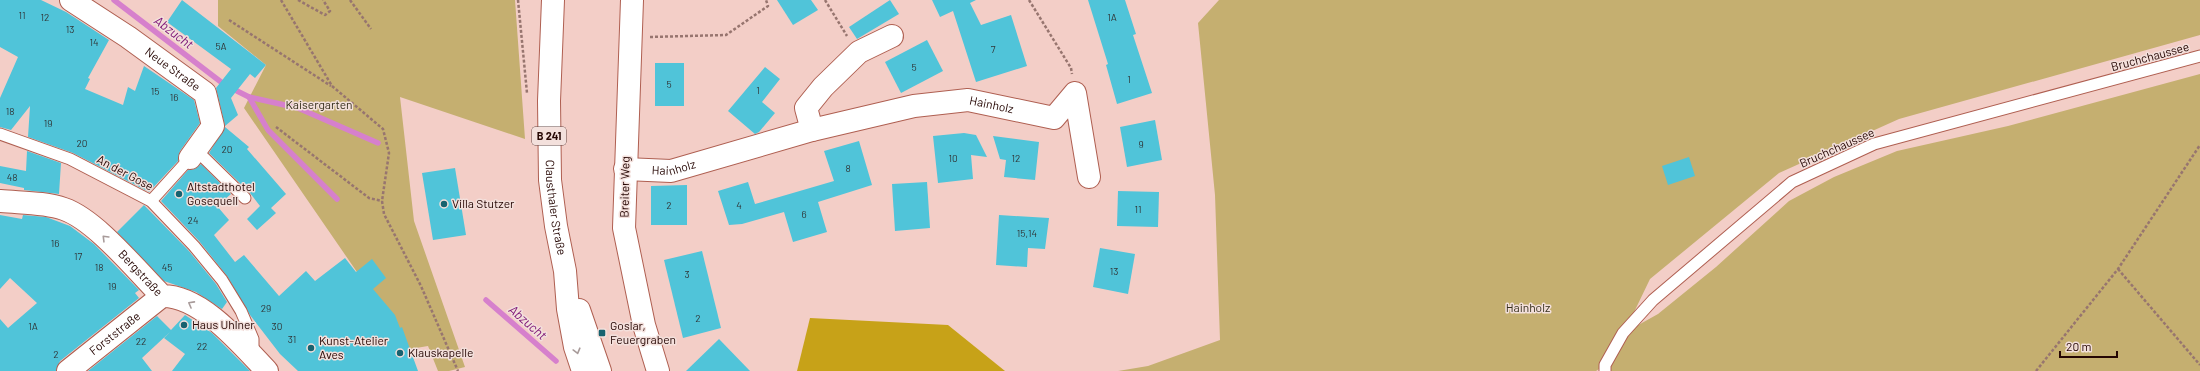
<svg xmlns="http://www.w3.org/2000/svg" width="2200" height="371" font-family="Barlow,sans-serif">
  <rect width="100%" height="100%" fill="#f3cec7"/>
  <g fill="#c5af70">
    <path d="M218 0H515L525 139 400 97 414 221 465 367 449 371H438L428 346 410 349 244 108 266 65 218 26Z"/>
    <path d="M1219 0H2200V35L1899 119 1779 173 1650 279 1624 333 1658 314 1716 267 1789 201 1834 177 1897 151 2008 126 2200 74V371H1605V365L1596 371H1118L1148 366 1220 340 1215 195 1198 23Z"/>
  </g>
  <path fill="#c7a218" d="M810 318 948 325 1005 371H797Z"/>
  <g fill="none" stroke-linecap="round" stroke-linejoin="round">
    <g stroke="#d680cc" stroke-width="5.5">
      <path d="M114 0 221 82"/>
      <path d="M237 91 249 97 298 108 378 143"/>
      <path d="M249 97 268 130 337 199"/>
      <path d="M486 300 556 361"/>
    </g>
  </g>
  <g fill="#50c4d9">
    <path d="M0 0H41L66 12 109 40 88 78 90 79 85 89 123 105 128 87 135 91 144 66 194 100 200 123 180 151 178 161 149 192 73 153 28 137 30 106 11 130 0 127V98L18 57 0 47Z"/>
    <path d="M182 0 266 65 255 78 250 74 231 98 238 115 225 126 216 88 231 69 167 22Z"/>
    <path d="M777 0H811L818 10 793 25Z"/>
    <path d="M890 0 899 14 857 39 849 27Z"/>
    <path d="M932 0H976L970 3 981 25 1011 15 1027 66 976 82 953 11 940 17Z"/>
    <path d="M1088 0H1125L1136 34 1133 35 1152 93 1117 104 1106 65 1108 64Z"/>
    <path d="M927 40 943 71 901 93 885 62Z"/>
    <rect x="655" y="63" width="29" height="43"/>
    <path d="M765 67 780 79 762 102 775 113 759 132 755 134 728 111Z"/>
    <path d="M1155 120 1162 160 1127 167 1120 127Z"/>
    <path d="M225 127 249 147 247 149 286 194 271 208 276 213 257 230 247 219 260 206 250 193 209 153Z"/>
    <path d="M964 133 976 135 987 157 971 155 973 179 938 183 933 136Z"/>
    <path d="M993 136 1039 142 1035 180 1004 177 1006 160 1000 159Z"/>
    <path d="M859 141 872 185 818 202 827 232 793 242 784 212 742 224 729 225 718 191 748 182 755 204 834 181 824 151Z"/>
    <path d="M27 151 61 163 59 194 24 190V188L0 183V166L26 171Z"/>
    <path d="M1689 157 1695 176 1668 185 1662 166Z"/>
    <path d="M201 164 231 194 217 206 229 220 214 235 235 262 244 255 279 296 306 271 315 281 345 258 356 272 372 259 386 278 373 289 395 315 400 328 402 327 418 371H298L280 354 250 315 227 276 199 241 161 201 188 170 195 169Z"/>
    <path d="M455 168 466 235 433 240 422 173Z"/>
    <path d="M927 182 930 228 895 231 892 184Z"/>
    <path d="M687 185V225H651V186Z"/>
    <path d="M1118 191 1159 192 1158 227 1117 226Z"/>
    <path d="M144 205 189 251 216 284 227 302 222 309 196 292 164 281 117 232Z"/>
    <path d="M0 215 22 219 23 215 46 217 70 226 94 244 139 290 135 293 139 298 60 361 56 371H0V319L8 328 37 303 10 278 0 289Z"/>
    <path d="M999 215 1049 218 1045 249 1028 248 1027 267 996 265Z"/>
    <path d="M1100 248 1135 254 1128 294 1093 287Z"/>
    <path d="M702 251 721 328 683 338 664 260Z"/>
    <path d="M185 315 212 333 250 371H172L185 354 164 338 170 332 142 358 152 371H88L157 316 171 330Z"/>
    <path d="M719 339 750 371H686Z"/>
  </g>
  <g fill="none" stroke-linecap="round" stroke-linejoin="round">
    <g stroke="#af5f51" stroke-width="13">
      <g id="lane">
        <path d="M0 134 70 159 151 201 194 246 222 280 241 311 253 339V355"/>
        <path d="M196 150 245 198"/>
        <path d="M151 201 190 158"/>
        <path d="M1605 371V365L1623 333 1653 300 1792 182 1874 144 2200 56"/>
      </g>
    </g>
    <g stroke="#af5f51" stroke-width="24">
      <g id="street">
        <path id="s1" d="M71 0 128 37 205 93 213 126 190 158"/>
        <path d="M632 0 624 228 644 325 658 371"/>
        <path d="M812 130 806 108 823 87 859 52 892 36"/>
        <path id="s2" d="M625 169 671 171 812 130 914 106 968 100 1054 118 1075 93 1089 177"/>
        <path id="s3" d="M0 201C21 203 44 202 64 209 96 220 137 271 162 296 201 295 242 345 267 371"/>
        <path id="s4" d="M68 371 162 296"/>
      </g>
    </g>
    <g stroke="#af5f51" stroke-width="24">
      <g id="primary">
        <path id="s5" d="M553 0 549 101 550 180 556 226 565 271 568 309 575 347 583 371"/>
        <path d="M579 310 600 371"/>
      </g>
    </g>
    <g stroke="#97756f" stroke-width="2.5" stroke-dasharray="3 2" stroke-linecap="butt">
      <path d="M281 0 332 86 383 129 389 153 382 201 384 214 421 286 458 371"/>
      <path d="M298 0 325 15 330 11 323 0"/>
      <path d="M350 0 371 29"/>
      <path d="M518 0 527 93"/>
      <path d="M825 0 847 36"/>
      <path d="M1029 0 1071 68 1072 74"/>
      <path d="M229 20 331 86"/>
      <path d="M650 37 726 35 768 6 766 0"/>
      <path d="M276 127 369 198 382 201"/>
      <path d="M2118 269 2200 365"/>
      <path d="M2036 371 2118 269 2200 145"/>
    </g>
    <use href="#lane" stroke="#fff" stroke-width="11"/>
    <use href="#street" stroke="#fff" stroke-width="22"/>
    <use href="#primary" stroke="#fff" stroke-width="22"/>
  </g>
  <defs><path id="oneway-chevron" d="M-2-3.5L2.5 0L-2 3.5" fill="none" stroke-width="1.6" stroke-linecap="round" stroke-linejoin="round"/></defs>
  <g stroke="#a89b9a">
    <use href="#oneway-chevron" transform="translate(105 238) rotate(-135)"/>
    <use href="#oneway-chevron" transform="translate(191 304) rotate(-151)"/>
    <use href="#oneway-chevron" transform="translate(577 351) rotate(75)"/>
  </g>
  <g fill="#17626f" stroke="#f3e0dc" stroke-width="1.5">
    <circle cx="179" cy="194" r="4"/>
    <circle cx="444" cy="204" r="4"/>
    <circle cx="184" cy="325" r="4"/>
    <rect x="598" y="329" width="8" height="8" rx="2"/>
    <circle cx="311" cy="348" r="4"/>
    <circle cx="400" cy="353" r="4"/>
  </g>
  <g text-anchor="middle" stroke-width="3" stroke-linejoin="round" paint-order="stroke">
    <g font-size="10" fill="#303638">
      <text x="22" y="19">11</text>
      <text x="45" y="21">12</text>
      <text x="1112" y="21">1A</text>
      <text x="70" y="33">13</text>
      <text x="94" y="46">14</text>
      <text x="221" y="50">5A</text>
      <text x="993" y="53">7</text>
      <text x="914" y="71">5</text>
      <text x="1129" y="83">1</text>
      <text x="669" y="88">5</text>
      <text x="758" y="94">1</text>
      <text x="155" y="95">15</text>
      <text x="174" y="101">16</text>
      <text x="10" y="115">18</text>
      <text x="48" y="127">19</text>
      <text x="82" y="147">20</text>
      <text x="1141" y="148">9</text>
      <text x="227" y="153">20</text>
      <text x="953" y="162">10</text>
      <text x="1016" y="162">12</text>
      <text x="848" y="172">8</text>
      <text x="12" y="181">48</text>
      <text x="669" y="209">2</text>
      <text x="739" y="209">4</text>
      <text x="1138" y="213">11</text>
      <text x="804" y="218">6</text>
      <text x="193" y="224">24</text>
      <text x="1027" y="237">15,14</text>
      <text x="55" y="247">16</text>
      <text x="78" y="260">17</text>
      <text x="99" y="271">18</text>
      <text x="167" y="271">45</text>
      <text x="1114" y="275">13</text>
      <text x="687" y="278">3</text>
      <text x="112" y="290">19</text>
      <text x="266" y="312">29</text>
      <text x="698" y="322">2</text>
      <text x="33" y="330">1A</text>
      <text x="277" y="330">30</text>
      <text x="292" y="343">31</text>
      <text x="141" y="345">22</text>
      <text x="202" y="350">22</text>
      <text x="56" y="358">2</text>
    </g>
    <rect fill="#f3e0dc" stroke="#634744" stroke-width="1" x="532" y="127" width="34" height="18" rx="3"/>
    <g font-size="11" font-weight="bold" fill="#250603">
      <text x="549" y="140">B 241</text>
    </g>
    <g font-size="12" fill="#250603" stroke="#f3e0dc">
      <text transform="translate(2150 57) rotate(-15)" y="4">Bruchchaussee</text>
      <text dy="4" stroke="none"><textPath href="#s1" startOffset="123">Neue Straße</textPath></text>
      <text dy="4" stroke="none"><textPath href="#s2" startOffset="376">Hainholz</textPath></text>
      <text transform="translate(1837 148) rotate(-24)" y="4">Bruchchaussee</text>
      <text dy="4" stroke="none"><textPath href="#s2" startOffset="49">Hainholz</textPath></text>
      <text transform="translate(125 173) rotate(28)" y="4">An der Gose</text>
      <text transform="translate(625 187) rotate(-89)" y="4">Breiter Weg</text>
      <text dy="4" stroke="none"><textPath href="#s5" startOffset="208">Clausthaler Straße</textPath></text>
      <text dy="4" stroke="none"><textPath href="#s3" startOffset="165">Bergstraße</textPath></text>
      <text dy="4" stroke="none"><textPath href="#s4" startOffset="60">Forststraße</textPath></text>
    </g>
    <g font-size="12" fill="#342d19" stroke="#f3e0dc">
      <text x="319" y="109">Kaisergarten</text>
      <text x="1528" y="312">Hainholz</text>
    </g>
    <g font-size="12" fill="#250603" stroke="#f3e0dc" text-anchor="start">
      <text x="187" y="191">Altstadthotel<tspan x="187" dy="14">Gosequell</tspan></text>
      <text x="452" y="208">Villa Stutzer</text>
      <text x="192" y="329">Haus Uhlner</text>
      <text x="610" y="330">Goslar,<tspan x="610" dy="14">Feuergraben</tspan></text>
      <text x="319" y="345">Kunst-Atelier<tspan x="319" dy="14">Aves</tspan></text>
      <text x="408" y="357">Klauskapelle</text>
    </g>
    <g font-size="13" font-style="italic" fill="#7d1476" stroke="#f3e0dc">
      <text transform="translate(174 32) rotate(37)" y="5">Abzucht</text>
      <text transform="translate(528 322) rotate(41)" y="5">Abzucht</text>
    </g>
  </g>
  <path d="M2060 351v6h57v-6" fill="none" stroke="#250603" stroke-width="2"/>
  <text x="2066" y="351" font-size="12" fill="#250603" stroke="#f3e0dc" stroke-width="3" paint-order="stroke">20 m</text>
</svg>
